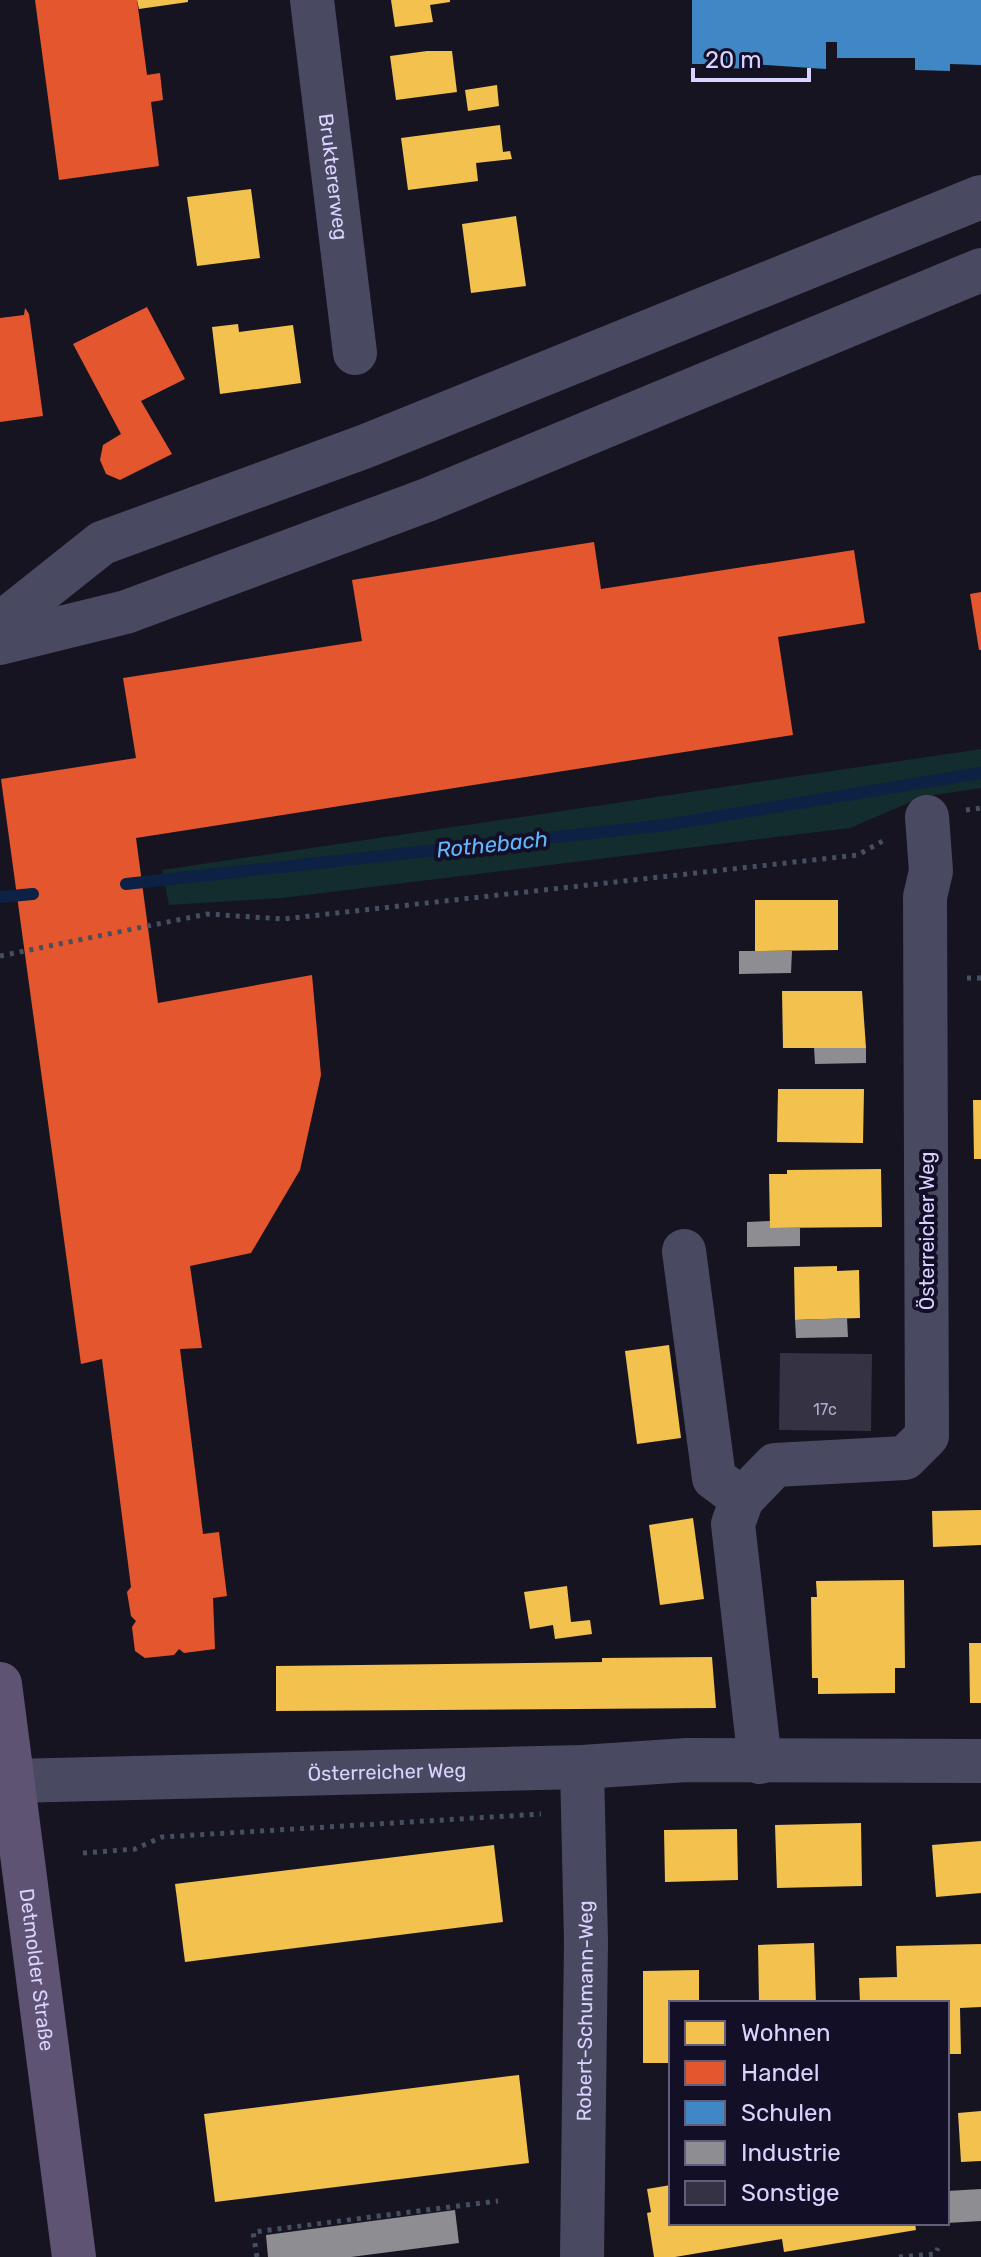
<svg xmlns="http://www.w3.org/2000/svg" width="981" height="2257" font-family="Rubik,sans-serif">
  <rect width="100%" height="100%" fill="#161421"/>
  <path fill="#132c2d" d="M981 749V788L922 797 850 828 282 898 169 905 162 870Z"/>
  <g fill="#f2c14e">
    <path d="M137 0H188V2L139 9Z"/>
    <path d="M391 0H450V2L430 5 433 22 395 27Z"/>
    <path d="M427 51H452L457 92 396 100 390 56Z"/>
    <path d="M497 85 499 106 468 111 465 90Z"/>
    <path d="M500 125 503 152 510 151 512 159 476 163 478 181 408 190 401 138Z"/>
    <path d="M251 189 260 258 197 266 187 197Z"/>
    <path d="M516 216 526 286 471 293 462 224Z"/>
    <path d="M238 324 239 332 293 325 301 383 220 394 212 327Z"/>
    <path d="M755 900H838V950L755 951Z"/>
    <path d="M782 991H862L866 1048H783Z"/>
    <path d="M778 1089H864L863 1143 777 1142Z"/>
    <path d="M973 1100H981V1159H974Z"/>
    <path d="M881 1169 882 1227 770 1228 769 1174H787V1170Z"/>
    <path d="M837 1266V1271L859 1270 860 1318 795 1320 794 1267Z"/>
    <path d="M669 1345 681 1438 637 1444 625 1351Z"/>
    <path d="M981 1510V1545L933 1547 932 1511Z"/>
    <path d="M693 1518 704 1599 660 1605 649 1525Z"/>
    <path d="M904 1580 905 1668H895V1693L818 1694V1678H812L811 1597H817L816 1581Z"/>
    <path d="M567 1586 571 1622 590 1620 592 1634 555 1639 553 1625 530 1629 524 1592Z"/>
    <path d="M969 1643H981V1703H970Z"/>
    <path d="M712 1657 716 1708 276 1711V1666L602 1662V1658Z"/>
    <path d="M861 1823 862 1886 777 1888 775 1825Z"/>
    <path d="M737 1829 738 1880 665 1882 664 1830Z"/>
    <path d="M981 1841V1893L936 1897 932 1845Z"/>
    <path d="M494 1845 503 1922 185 1962 175 1884Z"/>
    <path d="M814 1943 816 2003H759L758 1945Z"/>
    <path d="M981 1944V2007L960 2008 961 2054H947V2003H860L859 1978 897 1977 896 1946Z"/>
    <path d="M699 1970V2003H671V2063H643V1971Z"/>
    <path d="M519 2075 529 2163 215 2202 204 2114Z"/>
    <path d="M981 2111V2161L961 2162 958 2113Z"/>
    <path d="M671 2185V2223H915L916 2230 784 2252 782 2239 675 2257H654L647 2213 651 2212 647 2189Z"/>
  </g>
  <g fill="#e4572e">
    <path d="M35 0H137L147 75 160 73 163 100 151 102 159 166 59 180Z"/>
    <path d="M147 307 185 379 141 401 172 454 120 480 106 474 100 460 103 445 121 434 73 344Z"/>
    <path d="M25 308 29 314 43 416 0 422V318L24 315Z"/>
    <path d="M594 542 601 589 854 550 865 623 778 637 793 735 136 838 158 1003 312 975 321 1075 300 1170 251 1253 190 1266 202 1348 180 1349 203 1534 219 1532 227 1596 213 1598 215 1649 184 1653 179 1649 174 1655 145 1658 135 1651 132 1627 136 1621 131 1616 127 1592 131 1587 102 1359 81 1364 1 779 136 758 123 678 362 641 352 580Z"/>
    <path d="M981 592V650H979L970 594Z"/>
  </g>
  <path fill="#3f88c5" d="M692 0H981V65L950 64V71L915 70V58H837V42H826V69L752 64V69L728 68V64H692Z"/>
  <g fill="#8d8d92">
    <path d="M739 951H792L791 973 739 974Z"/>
    <path d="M814 1048H866V1063L815 1064Z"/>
    <path d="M770 1221V1228H800V1246L747 1247V1222Z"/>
    <path d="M847 1318 848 1337 796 1338 795 1320Z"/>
    <path d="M981 2189V2221L947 2223V2191Z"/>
    <path d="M455 2210 459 2243 351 2257H268L266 2235Z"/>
  </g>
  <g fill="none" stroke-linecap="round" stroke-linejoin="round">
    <g stroke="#0d2144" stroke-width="12">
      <path d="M126 884 666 825 981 773"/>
      <path d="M0 897 33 894"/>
    </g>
  </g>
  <path fill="#343243" d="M780 1353 872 1354 871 1431 779 1430Z"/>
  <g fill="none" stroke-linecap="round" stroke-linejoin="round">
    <g stroke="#44505f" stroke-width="5" stroke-dasharray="4 6" stroke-linecap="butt">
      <path d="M966 810 981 808"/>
      <path d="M0 956 207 914 283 919 858 855 886 839"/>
      <path d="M967 978H981"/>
      <path d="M83 1853 135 1849 162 1837 541 1814"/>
      <path d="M257 2257 253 2232 498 2201"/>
      <path d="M899 2257 935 2254 938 2248"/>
    </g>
    <g stroke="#4a4962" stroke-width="44">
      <path id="s1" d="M312 0 355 353"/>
      <path d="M0 624 102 543 366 446 981 197"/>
      <path d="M0 643 126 612 427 500 981 270"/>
      <path d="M684 1251 714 1478 742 1499"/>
      <path d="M760 1762 733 1524 742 1499 775 1465 905 1458 927 1436 925 897 931 871 927 817"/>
      <path id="s2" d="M13 1781 582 1767 687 1760 981 1761"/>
      <path id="s3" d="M582 2257 586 1941 582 1767"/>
    </g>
    <path stroke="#5e5373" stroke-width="44" id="s4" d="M0 1684 74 2257"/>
  </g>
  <g text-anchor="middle" stroke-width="8" stroke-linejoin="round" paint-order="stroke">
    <g font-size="16" fill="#b0acd0">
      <text x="825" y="1415">17c</text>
    </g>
    <g font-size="20" fill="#d9d4ff" stroke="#130f26">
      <text dy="7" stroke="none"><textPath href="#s1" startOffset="178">Bruktererweg</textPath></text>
      <text transform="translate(927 1231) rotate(-90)" y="7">Österreicher Weg</text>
      <text dy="7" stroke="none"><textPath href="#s2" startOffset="374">Österreicher Weg</textPath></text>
      <text dy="7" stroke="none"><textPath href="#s4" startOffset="288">Detmolder Straße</textPath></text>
      <text dy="7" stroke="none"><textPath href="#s3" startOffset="246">Robert-Schumann-Weg</textPath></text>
    </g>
    <g font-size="22" font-style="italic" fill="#62b6ff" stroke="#130f26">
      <text transform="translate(492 844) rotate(-6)" y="8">Rothebach</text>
    </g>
  </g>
  <rect x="669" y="2001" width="280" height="224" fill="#130f26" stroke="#625e7d" stroke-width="2"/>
  <rect x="685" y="2021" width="40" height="24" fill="#f2c14e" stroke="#625e7d" stroke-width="2"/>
  <text x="741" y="2041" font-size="24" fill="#d9d4ff">Wohnen</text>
  <rect x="685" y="2061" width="40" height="24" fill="#e4572e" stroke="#625e7d" stroke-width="2"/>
  <text x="741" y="2081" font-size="24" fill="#d9d4ff">Handel</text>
  <rect x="685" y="2101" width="40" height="24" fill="#3f88c5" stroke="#625e7d" stroke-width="2"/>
  <text x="741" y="2121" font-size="24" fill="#d9d4ff">Schulen</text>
  <rect x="685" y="2141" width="40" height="24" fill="#8d8d92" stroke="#625e7d" stroke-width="2"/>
  <text x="741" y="2161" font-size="24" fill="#d9d4ff">Industrie</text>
  <rect x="685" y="2181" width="40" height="24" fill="#343243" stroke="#625e7d" stroke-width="2"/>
  <text x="741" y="2201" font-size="24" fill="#d9d4ff">Sonstige</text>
  <path d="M693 68v12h116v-12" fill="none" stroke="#d9d4ff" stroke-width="4"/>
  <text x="705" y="68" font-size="24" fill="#d9d4ff" stroke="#130f26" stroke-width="6" paint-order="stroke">20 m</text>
</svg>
